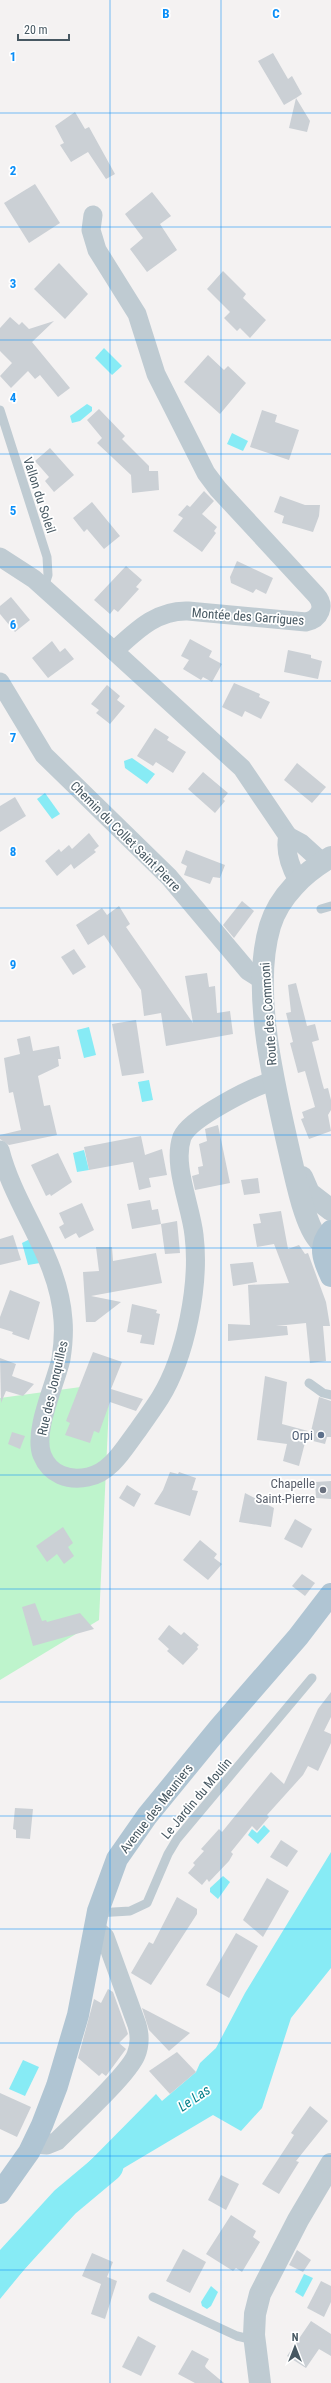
<svg xmlns="http://www.w3.org/2000/svg" width="331" height="2383" font-family="'Roboto Condensed',sans-serif">
  <rect width="100%" height="100%" fill="#f4f2f2"/>
  <path fill="#bef4cc" d="M110 1383 99 1620 0 1680V1398Z"/>
  <g fill="#87ebf5">
    <path d="M104 348 122 366 112 375 95 358Z"/>
    <path d="M87 404 92 407V411L80 421 72 423 70 416Z"/>
    <path d="M232 433 248 441 243 451 227 444Z"/>
    <path d="M132 758 155 774 147 784 125 768 124 761Z"/>
    <path d="M45 793 60 814 52 819 37 799Z"/>
    <path d="M89 1027 96 1055 84 1058 77 1030Z"/>
    <path d="M149 1080 153 1100 142 1102 138 1082Z"/>
    <path d="M84 1150 89 1170 77 1172 73 1153Z"/>
    <path d="M28 1240 33 1242 40 1263 28 1265 22 1243Z"/>
    <path d="M264 1825 270 1831 258 1844 248 1835 252 1829 257 1833Z"/>
    <path d="M331 1852V1968L291 2018 262 2108 241 2131 213 2115 112 2175 81 2202 70 2181 156 2094 162 2101 196 2072 200 2063 216 2048 245 1993Z"/>
    <path d="M223 1876 230 1882 218 1899 210 1892V1888Z"/>
    <path d="M23 2060 39 2067 25 2096 9 2089Z"/>
    <path d="M67 2184 78 2204 0 2299V2252L30 2225Z"/>
    <path d="M304 2274 313 2278 303 2297 295 2292Z"/>
    <path d="M211 2286 218 2292 211 2306 207 2309 202 2306 201 2302Z"/>
  </g>
  <g fill="none" stroke-linecap="round" stroke-linejoin="round">
    <path stroke="#87ebf5" stroke-width="31" d="M0 2273 65 2202 108 2166"/>
  </g>
  <g fill="#cbd0d5">
    <path d="M273 53 288 79 292 76 302 94 296 98 310 121 307 132 289 128 296 98 284 105 258 61Z"/>
    <path d="M75 112 85 129 89 127 115 174 106 179 88 152 71 162 60 145 64 143 55 126Z"/>
    <path d="M35 184 60 223 29 243 4 203Z"/>
    <path d="M152 192 171 216 160 224 177 250 147 272 130 249 143 238 125 214Z"/>
    <path d="M59 263 88 294 65 319 34 289Z"/>
    <path d="M223 271 246 294 243 298 266 320 250 338 240 328 237 331 224 318 230 312 207 289Z"/>
    <path d="M10 317 19 325 22 322 29 329 54 321 32 342 70 388 58 397 40 375 35 379 28 371 11 388 0 376 12 363 0 351V328Z"/>
    <path d="M208 355 224 370 228 366 246 383 220 414 184 382Z"/>
    <path d="M99 409 125 436 122 439 149 466V471H158L159 490 132 493 131 475 97 443 102 438 87 420Z"/>
    <path d="M262 410 277 415 275 422 299 430 289 460 250 447Z"/>
    <path d="M50 448 74 475 54 492 45 481 49 477 35 461Z"/>
    <path d="M204 491 214 501 202 514 217 527 214 531 216 533 202 552 173 531 183 518 178 515 187 505 190 507Z"/>
    <path d="M280 496 305 505H320L319 516 313 532 282 523 284 516 274 512Z"/>
    <path d="M92 502 120 536 104 549 87 529 84 532 73 518Z"/>
    <path d="M237 561 273 578 266 594 256 589 253 593 231 583 230 577Z"/>
    <path d="M126 566 142 580 136 587 139 589 118 612 114 609 110 614 94 600Z"/>
    <path d="M11 597 30 620 15 632 0 614V606Z"/>
    <path d="M190 639 212 651 209 657 222 664 212 682 203 677 201 680 183 669 189 660 181 656Z"/>
    <path d="M52 641 60 652 65 648 74 659 48 678 32 658Z"/>
    <path d="M288 650 311 655V658L322 661 318 679 284 672Z"/>
    <path d="M234 683 260 694 259 697 270 702 261 719 245 711 242 717 222 707Z"/>
    <path d="M107 685 120 696 117 700 125 706 110 724 96 713 99 710 91 704Z"/>
    <path d="M155 728 169 737 167 740 186 752 173 773 156 762 153 766 137 756Z"/>
    <path d="M297 763 326 787 312 803 284 780Z"/>
    <path d="M203 772 228 793 223 799 225 801 215 813 188 789Z"/>
    <path d="M15 797 26 816 0 832V806Z"/>
    <path d="M89 833 99 846 94 850 96 852 74 869 71 864 57 876 45 861 59 849 61 852 69 845 72 849Z"/>
    <path d="M186 850 225 865 220 878 213 877 210 884 184 875 187 866 181 863Z"/>
    <path d="M242 901 254 911 234 938 223 925Z"/>
    <path d="M119 906 130 924 126 927 193 1023 185 976 207 973 209 987 215 986 217 1013 230 1011 233 1034 166 1046 161 1013 144 1016 141 990 104 935 88 945 76 925 102 908 107 915Z"/>
    <path d="M74 949 86 967 73 975 61 957Z"/>
    <path d="M296 983 307 1026 315 1024 319 1040 312 1042 322 1082 324 1089 328 1088 331 1100V1110L328 1115 331 1131 309 1139 301 1119 304 1118 302 1112 315 1107 305 1071 298 1073 290 1043 293 1042 286 1013 291 1012 288 985Z"/>
    <path d="M136 1020 144 1073 122 1076 112 1024Z"/>
    <path d="M30 1036 33 1051 59 1046 61 1059H58L59 1066 38 1076 44 1106 50 1105 57 1135 9 1145 0 1139V1135L21 1130 13 1092 9 1093 4 1058 20 1054 17 1039Z"/>
    <path d="M218 1125 230 1183 195 1190 192 1176 199 1174 198 1167 203 1166 199 1144 207 1141 205 1129Z"/>
    <path d="M141 1136 145 1155 162 1149 167 1175 149 1178 151 1187 139 1190 133 1162 89 1170 84 1147Z"/>
    <path d="M58 1153 72 1182 51 1196 50 1194 46 1196 31 1165Z"/>
    <path d="M258 1178 260 1193 244 1195 241 1180Z"/>
    <path d="M150 1200 152 1210 158 1209 161 1224 132 1229 127 1204Z"/>
    <path d="M82 1203 94 1230 79 1238 76 1233 65 1239 59 1227 64 1224 59 1213Z"/>
    <path d="M281 1211 288 1249 299 1245 305 1254 308 1253 326 1302 330 1326H323L326 1361 310 1363 306 1323 276 1326H287L288 1335 228 1341V1324L250 1325 248 1285 289 1283 274 1244 257 1247 253 1224 261 1223 259 1214Z"/>
    <path d="M177 1221 180 1253 165 1254 161 1224Z"/>
    <path d="M13 1235 21 1260 0 1265V1239Z"/>
    <path d="M96 1247H112L113 1261 156 1253 162 1283 91 1296 121 1302 95 1322H86L83 1272 99 1271Z"/>
    <path d="M253 1262 257 1282 233 1286 230 1264Z"/>
    <path d="M10 1290 40 1302 29 1340 12 1334 13 1332 0 1328V1317Z"/>
    <path d="M132 1304 157 1310 156 1313 160 1314 154 1345 140 1343 142 1335 127 1332Z"/>
    <path d="M93 1352 122 1362 111 1389 143 1399 136 1411 110 1402 99 1433 94 1431 90 1443 65 1435 70 1423 66 1421Z"/>
    <path d="M0 1358 16 1364 12 1376 34 1384 23 1396 6 1391 1 1403Z"/>
    <path d="M265 1376 287 1382 282 1424 308 1431 299 1466 283 1461 287 1444 257 1440Z"/>
    <path d="M319 1397 331 1401V1437H327L325 1444 309 1440Z"/>
    <path d="M12 1432 25 1436 20 1449 8 1444Z"/>
    <path d="M170 1472 178 1474 179 1472 196 1478 192 1490 198 1491 190 1516 154 1504 163 1490Z"/>
    <path d="M331 1481V1499L316 1498 315 1482Z"/>
    <path d="M127 1485 141 1494 134 1507 119 1498Z"/>
    <path d="M245 1493 274 1508 271 1527 239 1522Z"/>
    <path d="M295 1519 312 1529 302 1548 284 1539Z"/>
    <path d="M63 1527 73 1543 68 1547 74 1556 64 1564 57 1554 47 1562 36 1546Z"/>
    <path d="M200 1540 217 1554 214 1558 222 1564 208 1580 183 1560Z"/>
    <path d="M302 1574 315 1583 305 1596 292 1586Z"/>
    <path d="M35 1603 42 1621 46 1620 47 1622 80 1613 94 1629 33 1646 22 1607Z"/>
    <path d="M169 1625 181 1635 184 1632 199 1645 197 1647 198 1649 183 1665 167 1651 169 1649 158 1639Z"/>
    <path d="M331 1692V1717L324 1731 331 1734V1743L318 1771 308 1766 303 1775 267 1815 269 1817 257 1831 252 1826 231 1852 233 1854 229 1861 209 1882 207 1879 202 1885 188 1873 195 1865 193 1863 204 1851 201 1849 219 1829 222 1832 271 1772 284 1784 318 1709Z"/>
    <path d="M15 1808 33 1809 30 1839 16 1838V1830L13 1829Z"/>
    <path d="M281 1840 298 1851 287 1867 270 1857Z"/>
    <path d="M267 1878 289 1891 263 1937 243 1920Z"/>
    <path d="M177 1897 197 1909V1914L151 1985 131 1973 149 1942 153 1944Z"/>
    <path d="M236 1933 258 1946 229 1998 206 1985Z"/>
    <path d="M108 1989 113 1992 126 2028 128 2034 119 2043 126 2049 106 2076 102 2073 99 2076 78 2058 94 1999 101 2003Z"/>
    <path d="M142 2008 148 2011 190 2033 169 2051 149 2030Z"/>
    <path d="M177 2052 196 2072 170 2094 149 2071Z"/>
    <path d="M0 2093 31 2107 17 2137 0 2129Z"/>
    <path d="M310 2106 328 2121 296 2161 299 2162 279 2194 262 2184 294 2135 291 2133Z"/>
    <path d="M221 2175 239 2184 226 2210 208 2200Z"/>
    <path d="M231 2215 256 2231 253 2237 260 2242 242 2272 236 2268 233 2271 206 2254Z"/>
    <path d="M183 2249 206 2262 190 2293 166 2281Z"/>
    <path d="M297 2250 311 2260 303 2272 289 2265Z"/>
    <path d="M92 2253 113 2262 107 2277 117 2281 105 2319 91 2314 101 2284 82 2276Z"/>
    <path d="M321 2281 331 2286V2302L324 2317 307 2308Z"/>
    <path d="M311 2321 331 2334V2356L319 2349 306 2368 287 2356Z"/>
    <path d="M138 2336 156 2346 141 2376 122 2367Z"/>
    <path d="M192 2350 209 2359 205 2366 206 2368 224 2383H195L178 2374Z"/>
  </g>
  <g fill="none" stroke-linecap="round" stroke-linejoin="round">
    <g stroke="#bfcbd2" stroke-width="9">
      <path d="M0 410 47 557 48 575 44 587"/>
      <path d="M321 909 331 906"/>
      <path d="M309 1383 323 1393 331 1395"/>
      <path d="M97 1913 130 1911 147 1903 168 1854 177 1839 312 1678"/>
      <path d="M153 2297 237 2336 254 2340"/>
    </g>
    <g stroke="#bfcbd2" stroke-width="19">
      <path d="M93 215 91 230 97 250 137 314 156 374 206 473 218 489 316 595C326 606 320 619 306 622L188 611C156 610 136 631 114 651L242 768 288 836"/>
      <path d="M0 557 34 579 114 651"/>
      <path d="M0 682 44 755 169 877 248 971 264 981"/>
      <path d="M298 881C291 868 284 851 288 836L301 843 322 862"/>
      <path d="M0 1150C15 1209 59 1257 63 1320 64 1332 63 1346 61 1359 55 1385 33 1431 42 1455 50 1475 69 1481 88 1477 111 1473 125 1447 138 1430 145 1420 153 1409 160 1398 186 1356 200 1284 194 1235 191 1206 172 1165 182 1137 190 1118 254 1086 273 1081"/>
      <path d="M32 2144 47 2145 57 2141C75 2123 128 2075 136 2055 140 2045 140 2035 137 2025L105 1937 94 1927"/>
    </g>
    <g stroke="#bfcbd2" stroke-width="22">
      <path d="M302 1177 309 1193 331 1210"/>
      <path d="M322 1243C306 1232 296 1179 291 1159 276 1092 250 993 270 926 279 896 305 872 331 857"/>
      <path d="M260 2383 254 2335 255 2314 260 2294 298 2220 331 2164"/>
    </g>
    <g stroke="#b0c5d3" stroke-width="22">
      <path d="M331 1231C318 1246 323 1259 331 1276"/>
      <path d="M0 2193 29 2152 42 2125 57 2086 78 2015 98 1911 117 1859 147 1816 219 1728 298 1637 331 1594"/>
    </g>
  </g>
  <path fill="none" stroke="#098ef7" stroke-width="1" stroke-opacity="0.55" d="M110 0V2383M221 0V2383M0 113H331M0 227H331M0 340H331M0 454H331M0 567H331M0 681H331M0 794H331M0 908H331M0 1021H331M0 1135H331M0 1248H331M0 1362H331M0 1475H331M0 1589H331M0 1702H331M0 1816H331M0 1929H331M0 2043H331M0 2156H331M0 2270H331"/>
  <circle fill="#5c6f8a" stroke="#fff" stroke-width="1.5" cx="321" cy="1435" r="4"/>
  <circle fill="#6b7280" stroke="#fff" stroke-width="1.5" cx="323" cy="1490" r="4"/>
  <g text-anchor="middle" stroke-width="3.5" stroke-linejoin="round" paint-order="stroke">
    <g font-size="13" fill="#475862" stroke="#fff">
      <text transform="translate(40 495) rotate(72)" y="5">Vallon du Soleil</text>
      <text transform="translate(248 616) rotate(4)" y="5">Montée des Garrigues</text>
      <text transform="translate(126 836) rotate(45)" y="5">Chemin du Collet Saint Pierre</text>
      <text transform="translate(268 1014) rotate(-94)" y="5">Route des Commoni</text>
      <text transform="translate(52 1388) rotate(-77)" y="5">Rue des Jonquilles</text>
      <text transform="translate(196 1798) rotate(-50)" y="5">Le Jardin du Moulin</text>
      <text transform="translate(156 1808) rotate(-52)" y="5">Avenue des Meuniers</text>
    </g>
    <g font-size="13" fill="#4e5e75" stroke="#fff" text-anchor="end">
      <text x="313" y="1440">Orpi</text>
    </g>
    <g font-size="13" fill="#5b616d" stroke="#fff" text-anchor="end">
      <text x="315" y="1488">Chapelle<tspan x="315" dy="15">Saint-Pierre</tspan></text>
    </g>
    <g font-size="14" font-style="italic" fill="#057e89" stroke="#fff">
      <text transform="translate(194 2098) rotate(-34)" y="5">Le Las</text>
    </g>
  </g>
  <g font-size="13" text-anchor="middle" font-weight="bold" fill="#098ef7" stroke="#fff" stroke-width="3.5" stroke-linejoin="round" paint-order="stroke">
    <text x="166" y="18">B</text>
    <text x="276" y="18">C</text>
    <text x="13" y="61">1</text>
    <text x="13" y="175">2</text>
    <text x="13" y="288">3</text>
    <text x="13" y="402">4</text>
    <text x="13" y="515">5</text>
    <text x="13" y="629">6</text>
    <text x="13" y="742">7</text>
    <text x="13" y="856">8</text>
    <text x="13" y="969">9</text>
  </g>
  <g transform="translate(295 2347)" stroke="#ffffff" stroke-width="3" paint-order="stroke">
  <path d="M0-3L7 15L0 10L-7 15Z" fill="#475862"/>
  <text y="-6" font-size="11" font-weight="bold" text-anchor="middle" fill="#475862">N</text>
  </g>
  <path d="M18 34v6h51v-6" fill="none" stroke="#475862" stroke-width="2"/>
  <text x="24" y="34" font-size="12" fill="#475862" stroke="#ffffff" stroke-width="3" paint-order="stroke">20 m</text>
</svg>
